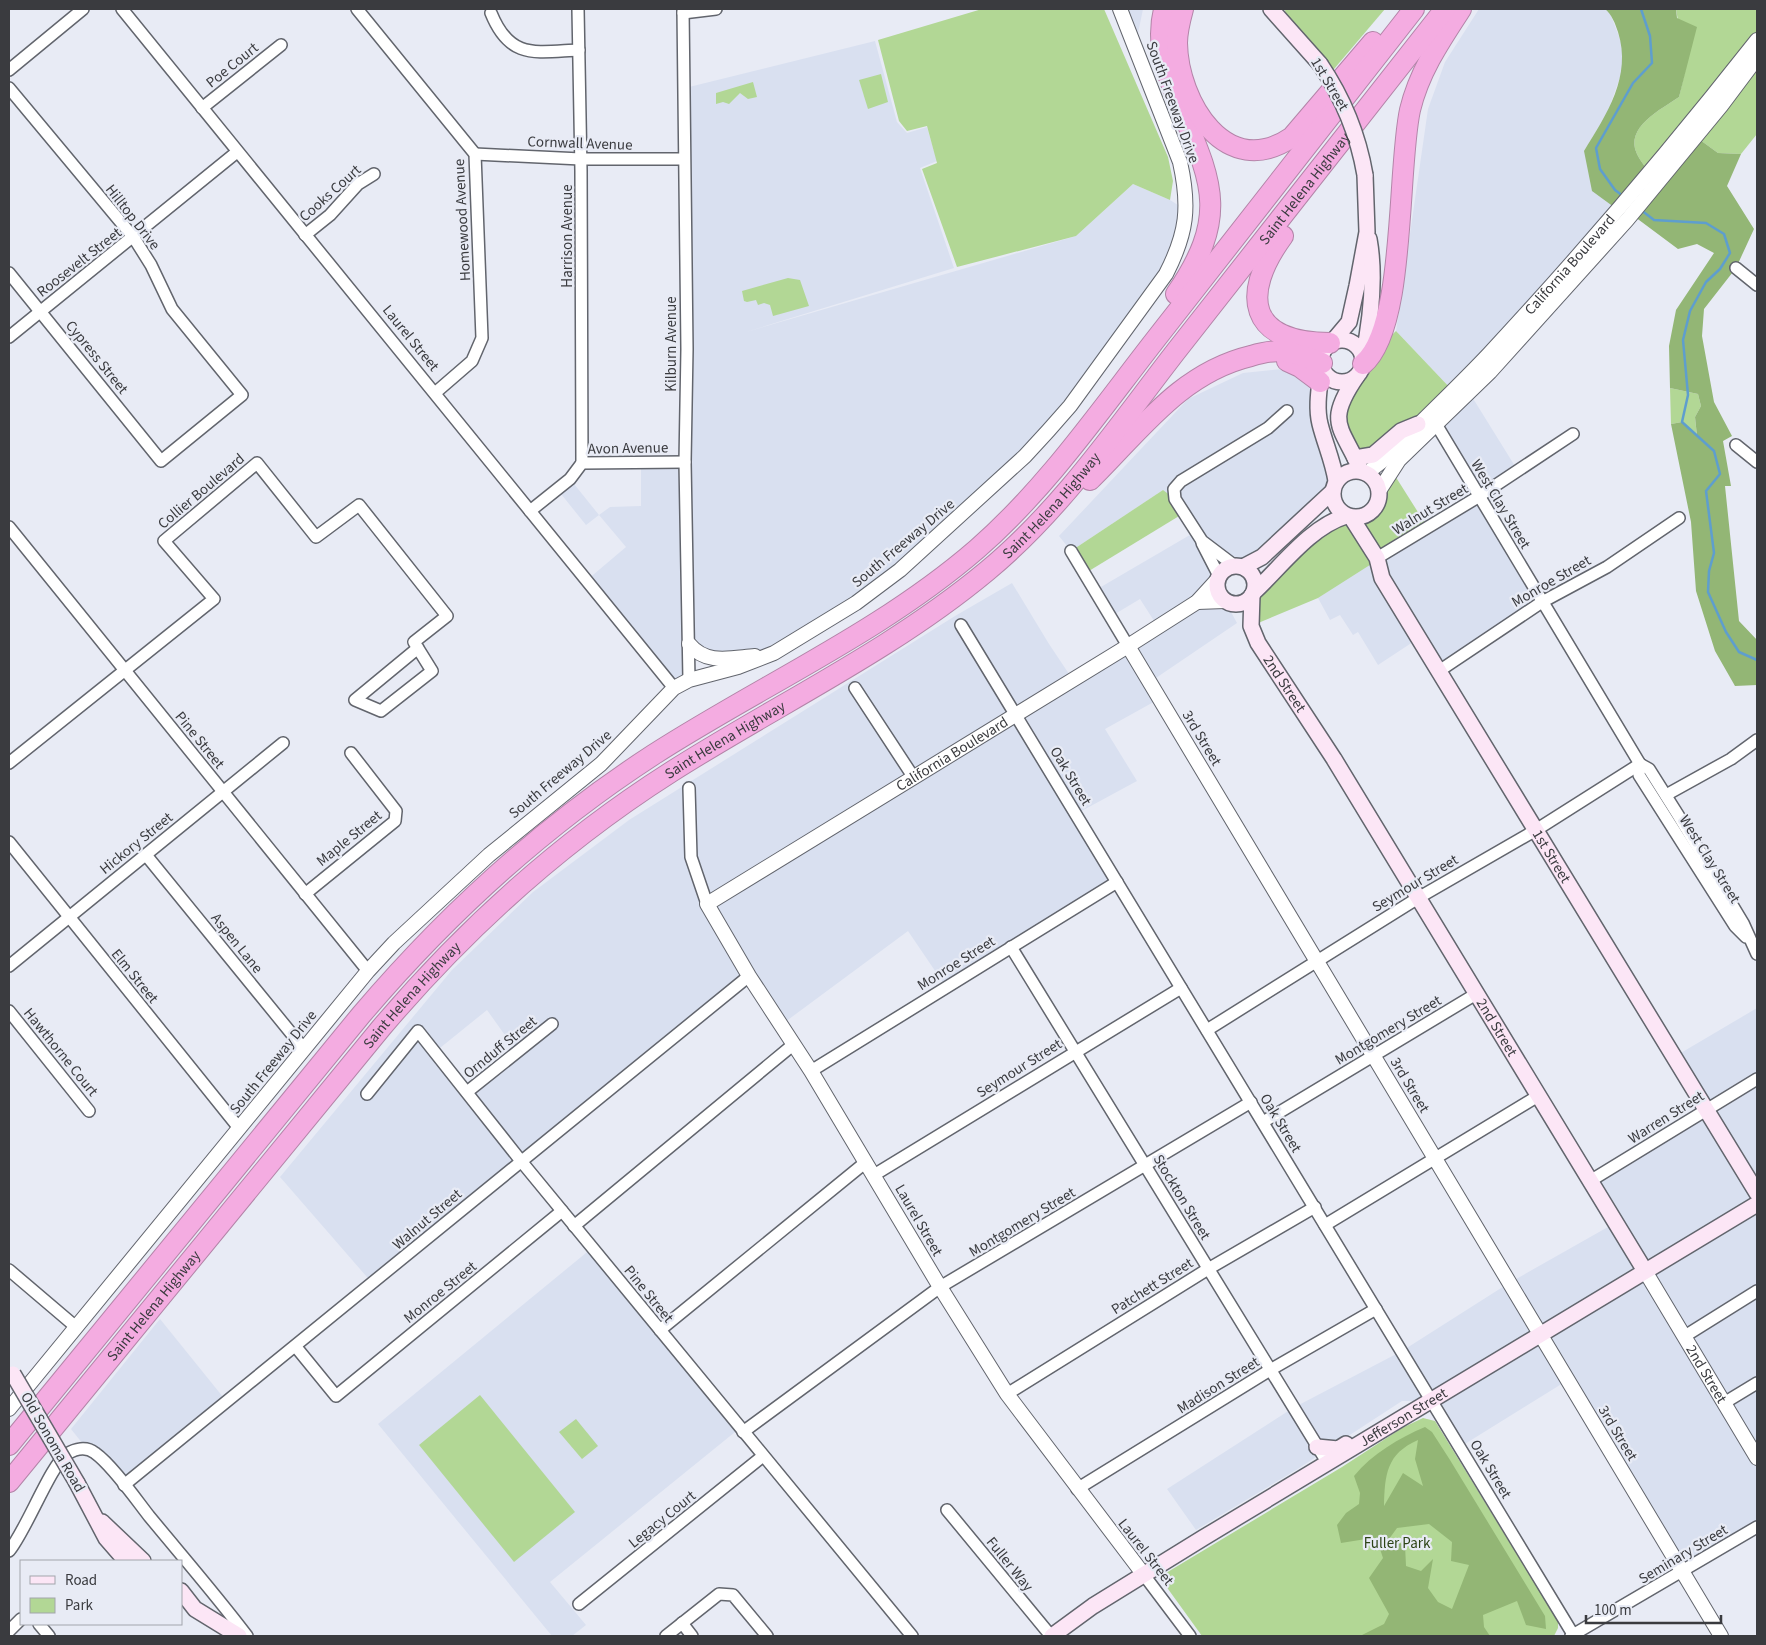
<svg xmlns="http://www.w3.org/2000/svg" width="1766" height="1645" font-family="'Source Sans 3',sans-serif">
  <rect width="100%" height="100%" fill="#e8ebf5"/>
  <g fill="#d9e0f0" fill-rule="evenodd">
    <path d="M1120 9H1143L1135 48Z"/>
    <path d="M1479 9H1605L1610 13 1623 47V69L1607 114 1584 151 1618 210 1452 390 1396 331 1428 109 1445 62Z"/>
    <path d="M875 41 897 122 907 133 927 127 937 161 920 168 954 268 746 332 1076 236 1133 184 1170 200 1186 210 1175 256 1070 406 900 570 774 653 726 658 689 644V680L674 688 587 580 626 547 599 515 586 525 557 489 570 479 599 515 610 507 641 506V462H685V88Z"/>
    <path d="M1300 367 1320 382 1336 481 1243 567 1203 542 1218 579 1197 602 1225 601 1237 623 1150 682 1159 699 1105 729 1137 781 1076 814 1117 882 946 987 908 931 781 1025 749 976 373 1284 280 1177 452 970 533 892 629 820 955 616 1012 583 1049 644 1073 680 1158 627 1140 599 1110 617 1094 591 1195 532 1163 490 1071 551 1059 536 1188 399 1243 373ZM487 1010 517 1052 466 1092 435 1052Z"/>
    <path d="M1469 392 1518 471 1479 497 1542 602 1439 671 1419 638 1378 665 1358 632 1353 635 1340 615 1330 620 1318 598 1377 558 1478 497 1436 424Z"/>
    <path d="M1757 1008V1527L1683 1572 1568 1380 1460 1447 1430 1401H1402L1296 1470 1196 1530 1167 1489 1293 1408 1402 1351 1509 1283 1615 1223 1590 1181 1706 1110 1674 1057Z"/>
    <path d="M592 1248 740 1428 550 1582 586 1625 572 1636H552L378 1424Z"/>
    <path d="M160 1319 227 1402 124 1485 87 1449 71 1429Z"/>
  </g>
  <g fill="#b2d795">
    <path d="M982 9H1104L1168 157 1173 181 1170 200 1133 184 1076 236 957 267 922 169 937 163 927 126 907 131 899 121 878 40Z"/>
    <path d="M1285 9H1385L1328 76 1286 24Z"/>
    <path d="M1676 9H1757V40L1650 174C1646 167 1640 161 1637 154 1624 127 1662 109 1679 97L1686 67Z"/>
    <path d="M1757 58V134L1741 154 1718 153 1696 137Z"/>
    <path d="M881 74 888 102 868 109 859 80Z"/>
    <path d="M753 82 757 97 748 99 740 93 729 104 723 102 716 104V93Z"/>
    <path d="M788 278 800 280 809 306 773 316 770 305 764 303 758 305 756 300 747 302 744 301 742 291Z"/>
    <path d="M1396 331 1452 390 1418 424 1355 458 1338 413 1373 353Z"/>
    <path d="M1670 388 1698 394 1701 406 1695 417 1697 437 1682 422 1671 424Z"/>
    <path d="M1392 471 1428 528 1318 598 1251 626 1253 594 1317 530 1366 516C1380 506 1374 500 1381 488 1384 482 1388 477 1392 471Z"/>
    <path d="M1163 490 1175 499 1184 513 1084 574 1071 551Z"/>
    <path d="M480 1395 575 1512 514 1562 419 1445Z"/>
    <path d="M1423 1418 1435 1421 1558 1621V1628L1554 1636H1202L1163 1582 1166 1573 1342 1467 1402 1428Z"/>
    <path d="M576 1419 598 1446 582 1459 559 1432Z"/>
  </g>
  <g fill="#93b675" fill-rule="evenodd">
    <path d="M1605 9H1676L1677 18 1697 27 1679 97C1662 109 1624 127 1637 154 1640 161 1646 167 1650 174L1618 210 1592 191 1584 151C1607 114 1632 76 1618 32 1615 23 1612 15 1605 9Z"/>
    <path d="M1696 137 1718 153 1741 154 1727 186 1754 229 1736 268 1704 309 1702 336 1714 402 1732 436 1723 441 1731 486H1725L1739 621 1757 640V685L1735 686 1715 651 1696 591 1691 522 1671 424 1682 422 1697 436 1695 417 1701 406 1698 394 1670 388 1669 346 1676 310 1714 253 1697 244 1678 249 1631 214Z"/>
    <path d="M1425 1427 1432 1432 1450 1460 1545 1616 1546 1629 1526 1625 1517 1601 1483 1615 1484 1627 1490 1636H1360L1384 1624 1389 1614 1369 1578 1383 1558 1379 1546 1366 1539 1341 1543 1337 1525 1346 1513 1359 1504 1360 1493 1354 1476C1372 1454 1399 1438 1425 1427ZM1418 1440 1415 1459 1423 1486 1403 1473 1384 1506C1385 1475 1386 1454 1418 1440ZM1429 1524 1452 1542 1451 1561 1469 1565 1452 1609 1438 1602 1428 1588 1433 1559 1421 1571 1406 1566 1405 1545 1389 1539 1397 1528Z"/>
  </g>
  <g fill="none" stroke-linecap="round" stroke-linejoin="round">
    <g stroke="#5e9ece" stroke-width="2.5">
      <path d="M1623 196 1615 190 1600 169 1596 148 1633 83 1652 63 1650 36 1641 9"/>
      <path d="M1641 210 1654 220 1706 223 1724 234 1730 253 1720 269 1706 282 1690 311 1683 340 1688 395 1682 422 1714 451 1720 474 1706 491 1714 553 1709 571 1708 592 1726 632 1739 652 1757 660"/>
    </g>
    <g stroke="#62656d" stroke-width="14">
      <g id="minor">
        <path d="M122 9 674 688"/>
        <path d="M357 9 475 154 482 338 472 361 435 393"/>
        <path d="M578 9 581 171 582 463"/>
        <path d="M683 9 687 349 685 462 689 680"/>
        <path d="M491 13C510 60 535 52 579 50"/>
        <path d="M683 13 716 9"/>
        <path d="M9 70 83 9"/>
        <path d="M9 88 134 238 151 265 172 309 242 395 161 461 9 273"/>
        <path d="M202 108 281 45"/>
        <path d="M475 154 581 159H684"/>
        <path d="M305 235 330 215 358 184 374 174"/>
        <path d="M1736 268 1757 285"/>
        <path d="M9 337 237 152"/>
        <path d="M1433 419 1640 764 1649 769 1678 815 1743 923 1757 954"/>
        <path d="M1736 445 1757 462"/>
        <path d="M530 511 570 479 582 463 685 462"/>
        <path d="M9 527 368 971"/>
        <path d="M1202 543 1219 576"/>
        <path d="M1071 551 1128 646"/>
        <path d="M1377 558 1478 497 1573 434"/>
        <path d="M1235 566 1202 541 1175 499 1174 489 1181 481 1268 428 1287 411"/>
        <path d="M961 625 1574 1636"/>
        <path d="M1439 671 1542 602 1607 567 1679 518"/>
        <path d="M855 688 914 778"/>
        <path d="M9 763 214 599 164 541 257 463 316 537 359 505 447 616 414 642 432 671 381 711 355 700 418 648"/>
        <path d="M1640 764 1639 775 1735 926 1746 937"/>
        <path d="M689 788 691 857 707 904"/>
        <path d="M1666 795 1731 759 1757 740"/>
        <path d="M9 842 239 1128"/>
        <path d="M146 855 304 1049"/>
        <path d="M305 894 395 821 396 811 351 753"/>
        <path d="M1011 947 1327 1462"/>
        <path d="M9 966 283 743"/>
        <path d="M9 1011 89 1111"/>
        <path d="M1207 1030 1418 898 1536 830 1640 764"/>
        <path d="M811 1071 1117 882"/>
        <path d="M467 1092 552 1024"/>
        <path d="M367 1094 418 1031 521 1161 912 1636"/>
        <path d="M1263 1122 1476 994"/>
        <path d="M874 1175 1181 988"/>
        <path d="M1590 1181 1757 1079"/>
        <path d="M1325 1225 1538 1096"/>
        <path d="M574 1226 794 1044"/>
        <path d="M9 1270 76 1327"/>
        <path d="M660 1330 866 1162"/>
        <path d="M1685 1336 1757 1291"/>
        <path d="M296 1347 336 1396 562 1211"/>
        <path d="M1007 1394 1208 1269 1315 1207"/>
        <path d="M1724 1403 1757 1383"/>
        <path d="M743 1432 940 1287 1251 1102"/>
        <path d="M124 1485 749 976"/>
        <path d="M1077 1489 1270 1370 1376 1309"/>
        <path d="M947 1510 1051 1636"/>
        <path d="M9 1551C26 1531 51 1464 67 1454 75 1449 86 1446 95 1453 112 1465 135 1498 149 1516 182 1556 216 1595 247 1636"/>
        <path d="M1144 1575 1190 1636"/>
        <path d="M579 1604 763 1456"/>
        <path d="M682 1623 692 1636"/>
        <path d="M39 1624 49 1636"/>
        <path d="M9 1631 21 1619"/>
        <path d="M666 1636 719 1594 733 1595 767 1636"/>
        <path d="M1571 1636 1757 1527"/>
      </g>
    </g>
    <g stroke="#62656d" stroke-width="16">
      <g id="tertiary">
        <path id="s1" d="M1367 473 1385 459C1419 423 1455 390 1489 354 1583 253 1672 148 1757 40"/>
        <path d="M1379 491 1399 460 1490 372 1627 220 1721 106 1757 58"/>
        <path d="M1197 602 1225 601"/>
        <path d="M689 644C706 665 730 658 755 656"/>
        <path d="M1128 646 1721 1636"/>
        <path id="s2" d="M1645 1271 1757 1458"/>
        <path d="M9 1409 368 971 394 943 489 855 601 764 674 688 689 680 738 667 774 653 856 603 900 570 1025 456 1048 431 1070 406 1166 274C1187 233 1190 207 1180 162L1120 9"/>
        <path id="s3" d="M1144 1575 1007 1394 940 1287 811 1071 749 976 707 904 1128 646 1197 602 1218 579"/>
      </g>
    </g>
    <g stroke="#62656d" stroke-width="18">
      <g id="secondary">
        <path d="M1271 9 1320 64"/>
        <circle cx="1342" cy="361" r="21"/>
        <path d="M1333 341 1349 322 1357 286 1367 232 1365 175"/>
        <path d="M1363 358C1371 319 1376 278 1369 239"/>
        <path d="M1321 373C1319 390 1316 408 1320 424 1325 444 1333 461 1336 481"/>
        <path d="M1357 376C1324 424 1342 426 1361 471"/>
        <path d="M1355 458 1373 455 1401 431 1418 424"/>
        <circle cx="1356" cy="494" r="23"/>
        <path id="s4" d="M1351 517 1377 558 1382 578 1757 1193"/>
        <circle cx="1236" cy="585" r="19"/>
        <path d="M1243 567 1262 557 1333 491"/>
        <path d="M1254 592C1281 567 1310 527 1346 516"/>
        <path id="s5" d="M1252 595 1251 626 1258 643 1334 759 1645 1271"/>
        <path d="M1317 1447 1338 1449 1346 1444"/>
        <path d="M77 1483 106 1538 126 1561"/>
        <path d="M102 1522 143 1561"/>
        <path d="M181 1591 195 1609 239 1636"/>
        <path id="s6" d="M1052 1636 1093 1606 1203 1538 1757 1204"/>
      </g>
    </g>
    <g stroke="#b384a8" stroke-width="22">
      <g id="motorway">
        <path d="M1164 9C1157 38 1163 63 1174 91 1208 176 1234 210 1176 294"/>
        <path d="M1183 9C1180 20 1177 31 1177 43 1178 102 1226 182 1292 137L1373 42"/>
        <path d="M1283 236C1240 295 1248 343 1330 343"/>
        <path d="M1287 361 1300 367 1320 382"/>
        <path d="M1363 364C1406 328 1397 169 1410 110 1419 72 1440 41 1461 9"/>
        <path d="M1090 480C1140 431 1180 373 1251 356 1261 353 1275 350 1285 352 1298 353 1310 359 1322 363"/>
        <path d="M9 1445 361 1015C446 915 542 827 653 755 760 686 880 633 977 549 1048 487 1101 409 1159 335 1244 227 1329 118 1414 9"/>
        <path id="s7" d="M9 1482 381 1028C465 929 561 842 671 772 776 705 891 651 987 571 1062 509 1118 426 1177 350 1267 237 1356 123 1445 9"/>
      </g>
    </g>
    <use href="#minor" stroke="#fff" stroke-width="11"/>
    <use href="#tertiary" stroke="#fff" stroke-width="14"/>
    <use href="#secondary" stroke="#fce6f6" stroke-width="15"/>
    <use href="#motorway" stroke="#f4ace1" stroke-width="20"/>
    <g stroke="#62656d" stroke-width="18" stroke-linecap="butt">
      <g id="secondary-bridge">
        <path d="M1320 64C1343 98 1358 134 1365 175"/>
        <path d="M13 1374 77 1483"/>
      </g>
    </g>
    <use href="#secondary-bridge" stroke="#fce6f6" stroke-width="15"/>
  </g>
  <g text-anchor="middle" stroke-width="4.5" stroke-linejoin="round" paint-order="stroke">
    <g font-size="15" fill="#3a3b3f" stroke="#e8ebf5">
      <text transform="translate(232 65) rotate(-39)" y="5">Poe Court</text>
      <text transform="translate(1330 84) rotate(59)" y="5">1st Street</text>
      <text transform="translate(1173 102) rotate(70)" y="5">South Freeway Drive</text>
      <text transform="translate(580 143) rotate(2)" y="5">Cornwall Avenue</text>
      <text dy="5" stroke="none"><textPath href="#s7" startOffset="1848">Saint Helena Highway</textPath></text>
      <text transform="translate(330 193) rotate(-42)" y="5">Cooks Court</text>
      <text transform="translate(133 217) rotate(52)" y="5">Hilltop Drive</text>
      <text transform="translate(462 220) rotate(-93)" y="5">Homewood Avenue</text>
      <text transform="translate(567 236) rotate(-90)" y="5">Harrison Avenue</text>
      <text transform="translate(79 262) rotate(-38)" y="5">Roosevelt Street</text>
      <text dy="5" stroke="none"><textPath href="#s1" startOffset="291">California Boulevard</textPath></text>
      <text transform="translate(411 338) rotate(51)" y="5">Laurel Street</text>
      <text transform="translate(671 344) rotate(-90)" y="5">Kilburn Avenue</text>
      <text transform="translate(97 357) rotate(51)" y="5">Cypress Street</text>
      <text transform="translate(628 448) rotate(-1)" y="5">Avon Avenue</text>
      <text transform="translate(201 491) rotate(-40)" y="5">Collier Boulevard</text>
      <text dy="5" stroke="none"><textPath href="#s7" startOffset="1442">Saint Helena Highway</textPath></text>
      <text transform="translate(1501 504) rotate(59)" y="5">West Clay Street</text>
      <text transform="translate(1430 509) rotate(-31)" y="5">Walnut Street</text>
      <text transform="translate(903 543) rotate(-40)" y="5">South Freeway Drive</text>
      <text transform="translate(1551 581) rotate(-30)" y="5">Monroe Street</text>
      <text dy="5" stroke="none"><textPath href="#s5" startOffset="98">2nd Street</textPath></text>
      <text transform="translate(1202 738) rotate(59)" y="5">3rd Street</text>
      <text transform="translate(200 740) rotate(51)" y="5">Pine Street</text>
      <text dy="5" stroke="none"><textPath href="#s7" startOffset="1038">Saint Helena Highway</textPath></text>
      <text dy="5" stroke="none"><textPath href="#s3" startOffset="1089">California Boulevard</textPath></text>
      <text transform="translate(560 774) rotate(-40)" y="5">South Freeway Drive</text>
      <text transform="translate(1071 776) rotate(59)" y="5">Oak Street</text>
      <text transform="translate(349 838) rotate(-39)" y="5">Maple Street</text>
      <text transform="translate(136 843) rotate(-39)" y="5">Hickory Street</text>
      <text dy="5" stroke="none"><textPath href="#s4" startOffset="395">1st Street</textPath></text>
      <text transform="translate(1710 859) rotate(58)" y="5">West Clay Street</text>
      <text transform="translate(1415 883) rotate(-31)" y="5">Seymour Street</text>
      <text transform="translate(237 943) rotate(51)" y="5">Aspen Lane</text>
      <text transform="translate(956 963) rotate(-32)" y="5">Monroe Street</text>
      <text transform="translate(135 976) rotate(51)" y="5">Elm Street</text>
      <text dy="5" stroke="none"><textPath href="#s7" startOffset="632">Saint Helena Highway</textPath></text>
      <text dy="5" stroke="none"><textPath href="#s5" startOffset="502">2nd Street</textPath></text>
      <text transform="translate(1388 1030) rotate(-31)" y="5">Montgomery Street</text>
      <text transform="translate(500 1047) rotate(-39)" y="5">Ornduff Street</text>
      <text transform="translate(61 1052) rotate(51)" y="5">Hawthorne Court</text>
      <text transform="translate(273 1062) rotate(-51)" y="5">South Freeway Drive</text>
      <text transform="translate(1019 1068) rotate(-32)" y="5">Seymour Street</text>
      <text transform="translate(1410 1085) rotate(59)" y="5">3rd Street</text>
      <text transform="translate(1666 1117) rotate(-32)" y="5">Warren Street</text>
      <text transform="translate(1281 1123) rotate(59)" y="5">Oak Street</text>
      <text transform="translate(1182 1197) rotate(59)" y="5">Stockton Street</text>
      <text transform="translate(427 1219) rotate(-40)" y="5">Walnut Street</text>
      <text transform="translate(919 1220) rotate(60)" y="5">Laurel Street</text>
      <text transform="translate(1022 1222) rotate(-31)" y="5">Montgomery Street</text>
      <text transform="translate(1152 1286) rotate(-32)" y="5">Patchett Street</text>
      <text transform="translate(440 1292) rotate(-39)" y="5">Monroe Street</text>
      <text transform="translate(649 1294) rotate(51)" y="5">Pine Street</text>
      <text dy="5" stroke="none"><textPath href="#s7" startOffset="228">Saint Helena Highway</textPath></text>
      <text dy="5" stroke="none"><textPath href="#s2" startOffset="120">2nd Street</textPath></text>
      <text transform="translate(1218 1385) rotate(-32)" y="5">Madison Street</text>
      <text dy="5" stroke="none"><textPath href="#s6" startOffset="414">Jefferson Street</textPath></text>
      <text transform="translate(1618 1433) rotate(59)" y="5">3rd Street</text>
      <text transform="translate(53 1442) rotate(60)" y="5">Old Sonoma Road</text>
      <text transform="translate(1491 1469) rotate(59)" y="5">Oak Street</text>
      <text transform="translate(662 1519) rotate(-39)" y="5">Legacy Court</text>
      <text transform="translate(1146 1552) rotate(52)" y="5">Laurel Street</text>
      <text transform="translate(1683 1554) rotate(-31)" y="5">Seminary Street</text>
      <text transform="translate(1010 1564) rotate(51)" y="5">Fuller Way</text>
    </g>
    <g font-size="15" fill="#2c4315" stroke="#e8ebf5">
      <text x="1397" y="1548">Fuller Park</text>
    </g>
  </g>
  <rect width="1766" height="1645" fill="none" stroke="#3a3b3f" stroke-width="20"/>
  <rect x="20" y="1560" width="162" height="65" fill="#e8ebf5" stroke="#a2a5ac"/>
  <rect x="30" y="1576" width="25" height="8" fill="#fce6f6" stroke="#a2a5ac"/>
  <text x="65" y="1585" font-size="15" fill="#3a3b3f">Road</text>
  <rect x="30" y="1598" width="25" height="15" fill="#b2d795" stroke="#a2a5ac"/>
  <text x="65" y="1610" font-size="15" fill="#3a3b3f">Park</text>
  <path d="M1586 1615v8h135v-8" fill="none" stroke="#3a3b3f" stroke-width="2.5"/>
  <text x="1594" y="1615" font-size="15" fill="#3a3b3f" stroke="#e8ebf5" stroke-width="4" paint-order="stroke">100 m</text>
</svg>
